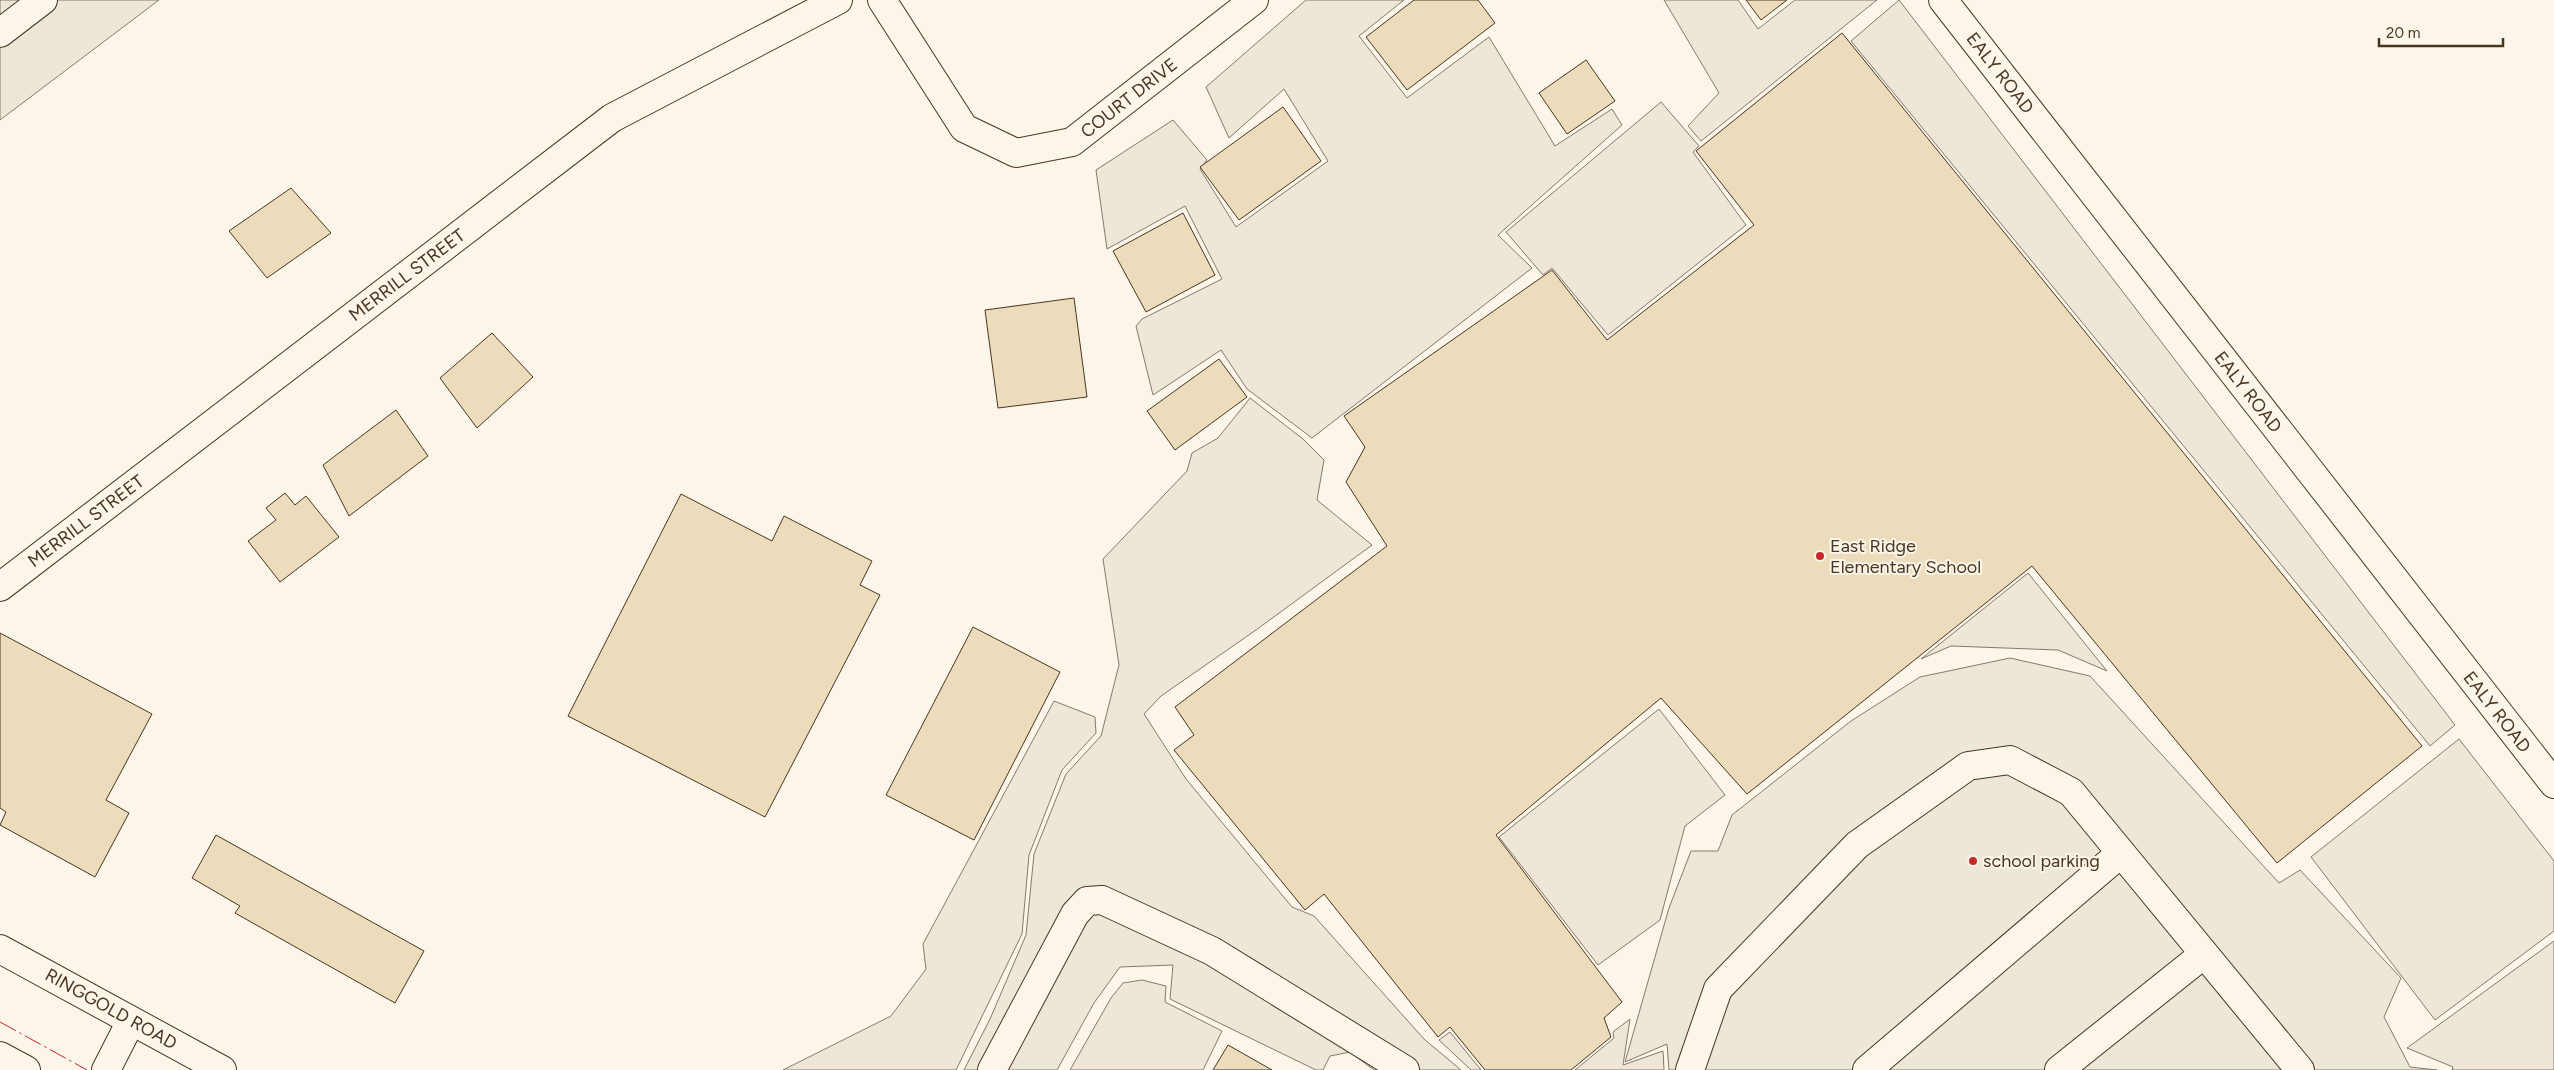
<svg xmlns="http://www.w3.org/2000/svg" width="2554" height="1070" font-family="Figtree,sans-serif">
  <rect width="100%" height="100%" fill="#fbf6e9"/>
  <g fill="#ede6d9" stroke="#887966">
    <path d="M1306 0H1404L1359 36 1407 98 1489 37 1555 146 1612 109 1622 125 1498 235 1532 268 1312 438 1247 389 1221 350 1153 395 1136 326 1142 319 1222 279 1185 206 1107 249 1096 170 1173 120 1207 160 1200 169 1236 227 1328 161 1284 89 1229 138 1206 87Z"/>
    <path d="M1664 0H1738L1758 29 1795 0H1877L1701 141 1688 126 1719 93Z"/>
    <path d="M1899 0 2455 725 2430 746 1851 41Z"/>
    <path d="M1661 102 1699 146 1693 152 1746 225 1608 335 1552 268 1543 275 1506 232Z"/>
    <path d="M2028 573 2107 671 2058 650 1951 646 1921 659Z"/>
    <path d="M1054 701 1095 717 1096 733 1062 770 1029 855 1022 934 956 1070H783L891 1016 926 969 923 944Z"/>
    <path d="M1659 709 1725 795 1685 826 1660 920 1598 965 1499 837Z"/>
    <path d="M2459 739 2554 861V931L2435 1020 2311 857Z"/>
    <path d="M2554 941V1070H2452L2453 1067 2407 1048Z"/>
    <path d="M1142 980 1166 986 1165 1002 1222 1031 1203 1070H1070L1111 998 1123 983Z"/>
    <path d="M1630 1019 1623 1065 1663 1051 1664 1070H1575L1614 1038 1613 1032Z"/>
    <path d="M1450 1032 1481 1070H1471L1439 1040Z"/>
  </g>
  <g fill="#ede7d9" stroke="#887966">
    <path d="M0 0H159L0 120Z"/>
    <path d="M1250 398 1303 439 1324 460 1317 500 1372 545 1256 630 1161 696 1144 714 1186 779 1292 907 1314 916 1424 1039 1461 1070H1374L1350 1052 1330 1056 1323 1070H1316L1170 999 1173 965 1120 967 1094 1003 1057 1070H964L990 1019 1026 935 1034 854 1066 774 1101 736 1119 665 1103 559 1187 471 1192 453 1218 438Z"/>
    <path d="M2010 658 2090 676 2279 883 2300 870 2401 978 2384 1017 2410 1067 2437 1070H1669L1667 1044 1625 1062 1669 908 1691 851H1718L1732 815 1851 721 1920 677Z"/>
  </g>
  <g fill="#ecdcbc" stroke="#4a3520">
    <path d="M1414 0H1478L1495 23 1407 90 1366 37Z"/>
    <path d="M1746 0H1787L1761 20Z"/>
    <path d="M1842 33 2422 746 2277 863 2032 566 1747 794 1661 698 1496 835 1622 1002 1604 1018 1611 1037 1571 1070H1485L1450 1027 1438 1037 1324 894 1305 910 1174 750 1194 735 1175 707 1387 546 1346 482 1365 447 1344 416 1552 270 1607 340 1754 225 1696 151Z"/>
    <path d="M1586 60 1615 101 1567 134 1539 93Z"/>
    <path d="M1283 107 1321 161 1239 220 1200 167Z"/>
    <path d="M291 188 331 233 267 278 229 231Z"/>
    <path d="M1183 213 1215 275 1146 312 1113 251Z"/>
    <path d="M1074 298 1087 397 998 408 985 310Z"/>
    <path d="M492 333 533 377 477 428 440 378Z"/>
    <path d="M1219 359 1247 397 1175 450 1147 411Z"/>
    <path d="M396 410 428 456 349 516 323 465Z"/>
    <path d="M285 493 295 505 306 496 339 537 280 582 248 541 276 520 266 508Z"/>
    <path d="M681 494 772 541 784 516 872 561 860 585 880 595 765 817 568 716Z"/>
    <path d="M973 627 1060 672 974 840 886 795Z"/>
    <path d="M0 633 152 714 106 800 129 813 95 877 0 825 6 812 0 808Z"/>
    <path d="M216 835 424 951 395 1003 235 913 240 906 192 878Z"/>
    <path d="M1228 1045 1272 1070H1213Z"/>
  </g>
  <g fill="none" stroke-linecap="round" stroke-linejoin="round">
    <g stroke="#4a3520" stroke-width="30">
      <g id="minor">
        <path d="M882 0 964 128 1016 153 1072 142 1254 0"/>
        <path d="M1943 0 2554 784"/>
        <path d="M0 33 43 0"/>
        <path d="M0 587 612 118 838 0"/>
        <path d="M0 1056 26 1070"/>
        <path d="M106 1070 131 1021"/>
        <path d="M992 1070 1075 914 1087 901 1102 900 1212 951 1405 1070"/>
        <path d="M1690 1070 1718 989 1857 845 1968 766 2010 760 2071 792 2300 1070"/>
        <path d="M1867 1070 2121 853"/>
        <path d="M2059 1070 2204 954"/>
      </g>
    </g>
    <g stroke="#4a3520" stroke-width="30">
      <path id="major" d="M0 949 222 1070"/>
    </g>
    <use href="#minor" stroke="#fbf6e9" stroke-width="28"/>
    <use href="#major" stroke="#fbf6e9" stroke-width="28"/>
    <path stroke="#c62828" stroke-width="1" stroke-dasharray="18 4 2.5 4" stroke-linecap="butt" d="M0 1022 87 1070"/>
  </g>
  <g fill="#c62828" stroke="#fbf6e9" stroke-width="2">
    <circle cx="1820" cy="556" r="5"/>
    <circle cx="1973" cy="861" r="5"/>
  </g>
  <g text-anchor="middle" stroke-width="4" stroke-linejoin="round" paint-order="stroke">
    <g font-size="18" fill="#4a3520" stroke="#fbf6e9">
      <text transform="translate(2000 73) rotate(52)" y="6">EALY ROAD</text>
      <text transform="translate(1129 98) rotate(-38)" y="6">COURT DRIVE</text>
      <text transform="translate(407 275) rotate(-37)" y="6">MERRILL STREET</text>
      <text transform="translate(2248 392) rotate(52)" y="6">EALY ROAD</text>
      <text transform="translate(86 521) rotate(-37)" y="6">MERRILL STREET</text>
      <text transform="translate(2497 712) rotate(52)" y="6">EALY ROAD</text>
      <text transform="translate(111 1009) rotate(29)" y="6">RINGGOLD ROAD</text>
    </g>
    <g font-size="18" fill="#4a3520" stroke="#fbf6e9" text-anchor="start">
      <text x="1830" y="552">East Ridge<tspan x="1830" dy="21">Elementary School</tspan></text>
      <text x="1983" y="867">school parking</text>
    </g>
  </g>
  <path d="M2379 38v8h124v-8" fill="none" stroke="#4a3520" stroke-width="2.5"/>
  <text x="2386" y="38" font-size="15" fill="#4a3520" stroke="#fbf6e9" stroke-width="4" paint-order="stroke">20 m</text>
</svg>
